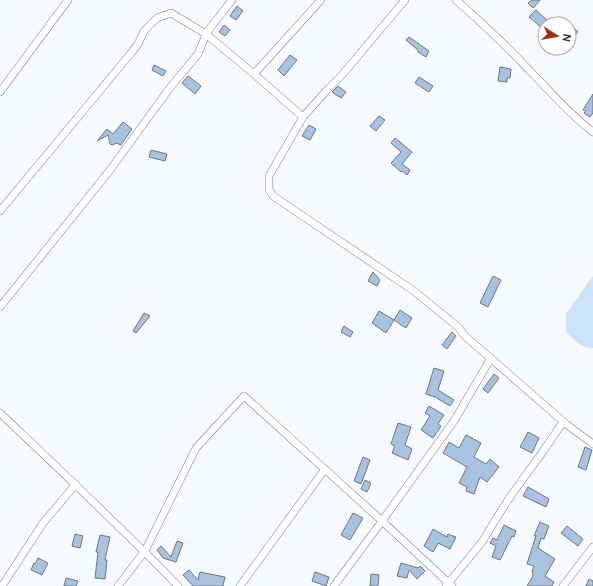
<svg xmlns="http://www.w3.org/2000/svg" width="593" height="586" font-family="Cabin,sans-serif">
  <rect width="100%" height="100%" fill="#f6fafe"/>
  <path fill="#cae2fa" d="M593 276V348C582 349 573 339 566 332V314Z"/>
  <g fill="#a7c3e1" stroke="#71767c">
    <path d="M532 0H540L533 8 528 3Z"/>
    <path d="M237 6 243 11 236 20 230 16Z"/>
    <path d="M536 10 548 21 542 28 529 17Z"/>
    <path d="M224 25 230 30 225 36 219 32Z"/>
    <path d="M573 27 578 32 569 42V32Z"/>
    <path d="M409 37 429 51 426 57 418 52V50L406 40Z"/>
    <path d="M290 55 297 60 284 76 278 70Z"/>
    <path d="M154 65 166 71 163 76 152 70Z"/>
    <path d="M500 67 511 69 510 78H507V82L498 81Z"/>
    <path d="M188 76 201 86 195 94 182 83Z"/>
    <path d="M419 77 433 86 429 92 415 83Z"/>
    <path d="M338 86 346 92 341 98 332 92Z"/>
    <path d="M593 94V113L590 117 584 113 586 111 583 110Z"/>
    <path d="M379 116 385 120 376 131 370 126Z"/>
    <path d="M123 122 132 129 121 145 116 143 113 145 110 144 108 135 97 141 107 129 113 134Z"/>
    <path d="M309 125 316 129 310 140 302 136Z"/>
    <path d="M395 138 412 152 402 164 410 170 407 175 402 171 401 172 391 163 401 152 391 143Z"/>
    <path d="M151 150 167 154 165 161 149 157Z"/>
    <path d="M373 272 380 280 377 286 368 281Z"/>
    <path d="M493 276 501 280 488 307 480 303Z"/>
    <path d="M400 310 412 318 406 328 394 320Z"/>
    <path d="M379 311 394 320 386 333 372 323Z"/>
    <path d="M144 313 150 316 136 333 133 331Z"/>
    <path d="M344 326 353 332 350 337 341 332Z"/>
    <path d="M452 332 456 336 447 349 442 345Z"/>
    <path d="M434 368 444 371 438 390 454 400 450 406 435 397 426 394Z"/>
    <path d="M494 374 499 378 488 393 483 389Z"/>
    <path d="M429 406 444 415 438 424 441 426 433 438 421 430 430 416 425 413Z"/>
    <path d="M398 423 411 427 405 445 412 449 408 460 392 453 395 446 391 444Z"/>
    <path d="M528 432 539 438 532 453 520 447Z"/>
    <path d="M466 435 481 443 474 457 486 464 490 459 499 467 487 482 480 477 474 494 466 491 467 487 459 483 467 467 443 453 449 442 459 448Z"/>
    <path d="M585 447 592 450 586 470 578 467Z"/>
    <path d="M363 457 370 460 361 484 354 481Z"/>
    <path d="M365 480 371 483 367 492 361 489Z"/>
    <path d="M528 487 549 499 546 507 523 496Z"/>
    <path d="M353 513 363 518 350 540 341 535Z"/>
    <path d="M540 522 549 526 544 539 541 538 538 548 555 559 545 576 554 582 552 586H527L532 578 533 574 532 571 534 566 527 564 536 536H534Z"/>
    <path d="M504 525 516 531 514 537 512 536 500 560 492 557 496 546 490 543 493 538 497 540Z"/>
    <path d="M567 526 583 539 578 546 561 533Z"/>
    <path d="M433 529 447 537 448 534 456 537 450 549 438 543 433 552 424 546Z"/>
    <path d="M75 534 83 536 80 548 72 546Z"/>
    <path d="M100 535 110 537 105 560H107L105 579 95 578 98 552H96Z"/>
    <path d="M177 541 183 543 176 562 163 558 157 550 161 546 171 557Z"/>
    <path d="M38 558 48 563 42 575 31 570 34 563 35 564Z"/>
    <path d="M401 563 418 568 420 566 425 571 417 579 409 570 407 578 397 576Z"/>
    <path d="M189 570 198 580 200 572 225 577 223 586H193L183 575Z"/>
    <path d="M315 572 329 577 326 586 312 581Z"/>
    <path d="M371 574 379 575 378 586H370Z"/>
    <path d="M66 578 78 581 76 586H64Z"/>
    <path d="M589 579 593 581V586H586Z"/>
  </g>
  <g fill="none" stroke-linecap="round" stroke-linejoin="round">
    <g stroke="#797f85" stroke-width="8">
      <g id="street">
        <path d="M456 0C481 22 506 45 529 70 550 91 569 114 593 132"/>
        <path d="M254 74 321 0"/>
        <path d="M0 92 68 0"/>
        <path d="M303 117 327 90 342 75 405 0"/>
        <path d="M0 211 132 52 138 44 144 31 157 18 171 13 206 34 254 74 303 117 269 176V189L273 196 414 291 458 327 465 336 566 424 593 444"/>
        <path d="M0 307 110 170 169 89 198 54 207 32 232 0"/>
        <path d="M0 413C60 470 121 527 178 586"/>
        <path d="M2 586 43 523 76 484"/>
        <path d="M118 586 145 551 196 448 244 396 382 521 452 586"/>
        <path d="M240 586 325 469"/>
        <path d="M334 586 382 521 454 421 491 358"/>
        <path d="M446 586 482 542 496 519 510 497 525 476 542 453 563 422"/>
        <path d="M563 586 593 547"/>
      </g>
    </g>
    <use href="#street" stroke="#fff" stroke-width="7"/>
  </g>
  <g transform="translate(557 36) rotate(101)"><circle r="19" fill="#ffffff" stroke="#abacad"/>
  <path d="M0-3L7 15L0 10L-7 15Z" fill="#9b360a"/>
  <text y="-6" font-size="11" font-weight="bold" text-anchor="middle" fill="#2d2f31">N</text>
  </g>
</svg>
